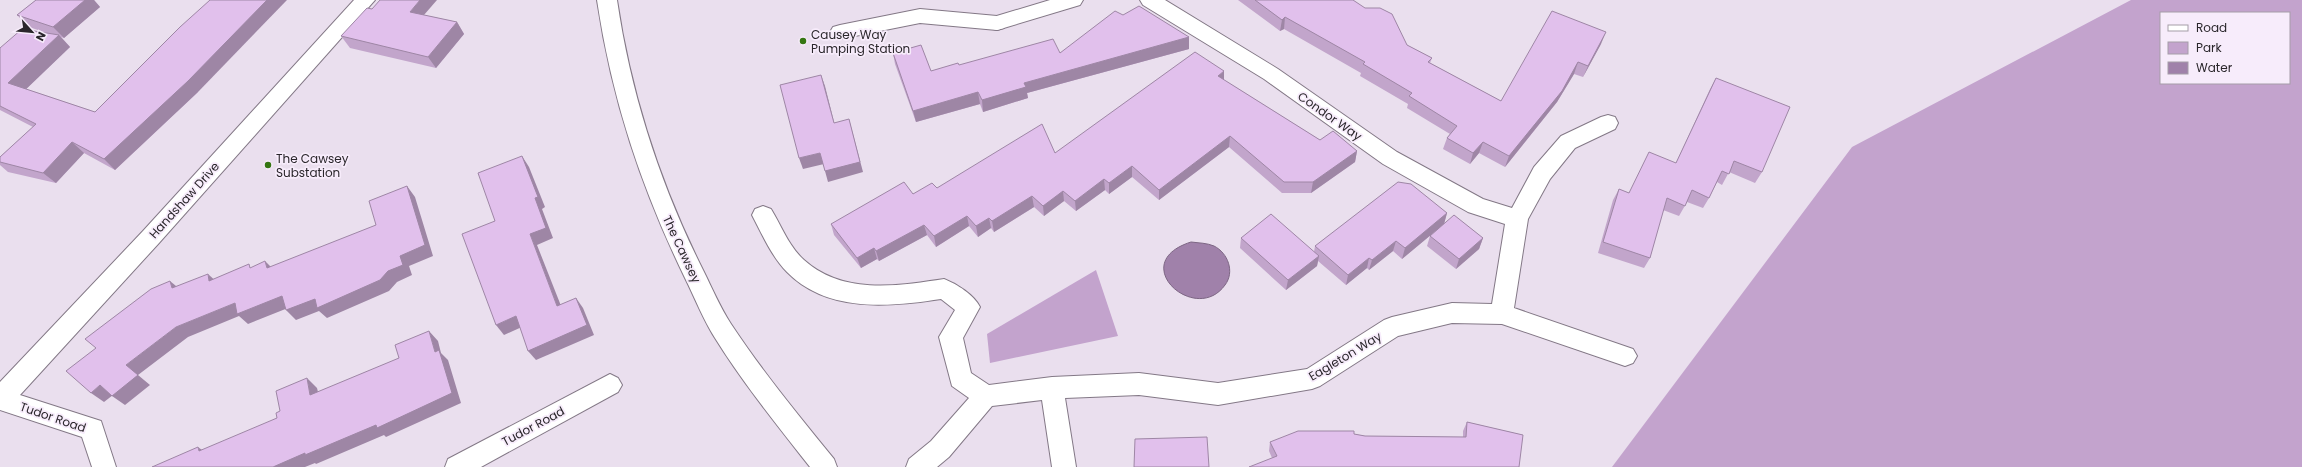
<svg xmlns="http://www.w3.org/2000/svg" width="2302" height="467" font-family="Poppins,sans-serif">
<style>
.green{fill:#c3a3cd;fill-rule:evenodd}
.water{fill:#a081aa;stroke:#7d6684}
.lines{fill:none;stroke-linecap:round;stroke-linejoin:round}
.service-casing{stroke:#837886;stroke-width:2}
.minor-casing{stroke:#837886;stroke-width:2}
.tertiary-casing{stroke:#837886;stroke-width:2}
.service{fill:#fff;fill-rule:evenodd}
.minor{fill:#fff;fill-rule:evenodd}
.tertiary{fill:#fff;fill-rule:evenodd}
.wall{fill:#c2a5cb}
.shaded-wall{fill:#9e86a5}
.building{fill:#e1c0ec;stroke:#9e86a5}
.poi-dot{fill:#347511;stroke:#f7ecfb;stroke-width:1.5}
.labels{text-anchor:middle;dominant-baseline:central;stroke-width:3.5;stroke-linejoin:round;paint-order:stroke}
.poi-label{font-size:12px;fill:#2a262b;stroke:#f7ecfb;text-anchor:start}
.street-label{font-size:12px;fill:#2a262b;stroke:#f7ecfb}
</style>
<rect width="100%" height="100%" fill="#eadfee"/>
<g class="green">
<path d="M2131 0H2302V467H1612L1852 147ZM2161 13H2289V83H2161Z"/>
<path d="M1096 270 1118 336 990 363 987 334Z"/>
</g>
<path class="water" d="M1191 242C1199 243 1207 243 1214 246 1228 253 1235 272 1225 285 1196 326 1125 263 1191 242Z"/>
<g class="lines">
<g class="service-casing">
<path id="service" d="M920 9 997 16 1004 18 1007 23 1004 28 997 30 920 23 840 39 833 37 830 32 833 27 840 25Z"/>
</g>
<g class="minor-casing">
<g id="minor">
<path d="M354 0H375L159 243 20 395 101 421 116 467H92L82 437 0 410V382L143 231Z"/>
<path d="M1050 0H1083L1080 5 997 30 990 28 987 23 990 18Z"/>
<path d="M1140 0H1165L1278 69 1397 152 1483 199 1512 208 1534 167 1561 136 1601 117 1608 115 1615 117 1618 123 1615 129 1575 148 1550 179 1528 219 1514 308 1633 349 1637 356 1633 363 1625 366 1502 324 1452 323 1398 336 1320 386 1312 389 1218 405 1139 395 1065 398 1076 467H1052L1042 400 992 406 949 457 937 467H906L909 459 931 441 969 398 952 386 939 337 955 310 941 299C890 307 827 313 787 272 772 257 762 234 752 215L755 209 763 206 771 209C781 225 789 247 804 260 843 295 897 286 944 279 957 284 974 295 980 307L963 338 971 373 989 385 1052 377 1139 373 1218 383 1307 369 1384 320 1392 317 1452 303 1492 304 1505 224 1468 212 1383 164 1264 79 1143 5Z"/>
<path d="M610 374 618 378 622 385 618 392 481 467H445L448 459Z"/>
</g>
</g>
<g class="tertiary-casing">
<path id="tertiary" d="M597 0H617C631 95 660 184 703 270 712 288 720 307 731 324 762 371 798 415 834 459L837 467H810C777 425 743 383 715 338 703 319 695 298 685 278 641 187 612 100 597 0Z"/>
</g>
<use href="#service" class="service"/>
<use href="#minor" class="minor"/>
<use href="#tertiary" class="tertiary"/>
</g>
<g class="wall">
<path d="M36 0H94L100 7 64 38 61 37 70 47 26 89 95 112 198 92 115 170 84 153 56 183 8 172 0 165V157L33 127 0 110V48L50 34 29 27 17 15Z"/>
<path d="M1238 0H1353L1407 45 1432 58 1430 63 1501 101 1601 44 1583 77 1574 74 1557 102 1505 167 1479 153 1470 164 1443 149 1447 138 1450 134 1407 108 1408 104 1360 76 1361 73 1284 29 1280 31Z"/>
<path d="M372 9 424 15 457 22 464 34 436 68 350 48 341 36Z"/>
<path d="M1123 15 1189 37V49L1027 93 1028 98 983 112 980 104 916 122 895 64 893 53 931 71 1060 53Z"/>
<path d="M1716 78 1762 172 1755 183 1729 172 1722 185 1717 182 1709 198 1703 208 1687 202 1679 216 1663 210 1650 258 1644 268 1598 253 1613 200 1619 189 1629 193 1676 163 1710 89Z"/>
<path d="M1224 80 1320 140 1357 151 1355 162 1311 193H1282L1229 147 1159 200 1132 177 1109 194 1105 190 1076 211 1064 201 1044 216 1034 207 994 232 991 228 978 237 969 226 936 247 927 235 879 261 877 259 861 268 834 235 831 224 913 194 937 188 1055 153Z"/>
<path d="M1447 213 1444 224 1402 259 1393 251 1369 270 1367 268 1346 285 1318 261 1317 266 1286 290 1240 248 1241 238 1314 252 1315 246Z"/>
<path d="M1430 236 1483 238 1479 249 1456 269 1427 246Z"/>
<path d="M1467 422 1523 435 1272 458 1269 451 1270 442 1354 434 1365 436 1463 437V431Z"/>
</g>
<g class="shaded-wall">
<path d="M85 0H94L100 7 64 38 53 27Z"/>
<path d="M267 0H287L198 92 115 170 104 159Z"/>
<path d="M420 0H437L417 23 410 12Z"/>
<path d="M1285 17 1284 29 1280 31 1282 20Z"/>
<path d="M457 22 464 34 436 68 428 57Z"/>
<path d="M1606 32 1601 44 1583 77 1588 66Z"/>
<path d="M59 35 70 47 21 94 8 83Z"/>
<path d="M1189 37V49L1027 93 1028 98 983 112 982 100 1024 83Z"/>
<path d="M1578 62 1574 74 1557 102 1505 167 1509 156Z"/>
<path d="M1224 71V82L1218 76Z"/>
<path d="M821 75 825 86 837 134 834 123Z"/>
<path d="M978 92 980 104 916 122 913 111Z"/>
<path d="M849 119 863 172 828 182 825 171Z"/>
<path d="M1230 136 1229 147 1159 200V190Z"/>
<path d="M72 142 84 153 56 183 43 173Z"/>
<path d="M1483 142 1479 153 1470 164 1473 153Z"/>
<path d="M1357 151 1355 162 1311 193 1313 182Z"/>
<path d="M820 153 824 164 803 169 799 158Z"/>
<path d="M522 156 529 167 545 207 542 209 553 238 537 245 565 316 557 306 530 234 535 198Z"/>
<path d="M1132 166V177L1109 194V183Z"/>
<path d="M1104 179 1105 190 1076 211 1075 201Z"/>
<path d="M407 186 415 197 433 256 409 266 412 275 397 282 389 291 327 318 319 311 296 320 286 310 400 256Z"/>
<path d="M1063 191 1064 201 1044 216 1043 206Z"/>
<path d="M1032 196 1034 207 994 232 992 221Z"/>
<path d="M1447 213 1444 224 1402 259 1405 248Z"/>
<path d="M967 216 969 226 936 247 934 236Z"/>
<path d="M989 218 991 228 978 237 976 226Z"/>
<path d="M924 225 927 235 879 261 876 251Z"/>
<path d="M1483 238 1479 249 1456 269 1459 259Z"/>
<path d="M1396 241 1393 251 1369 270 1372 260Z"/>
<path d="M874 248 877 259 861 268 857 258Z"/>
<path d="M1319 256 1317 266 1286 290 1288 280Z"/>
<path d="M1369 258 1367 268 1346 285 1348 275Z"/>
<path d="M265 261 276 272 267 268Z"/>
<path d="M208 274 219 284 209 281Z"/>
<path d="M170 281 182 291 172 288Z"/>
<path d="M282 296 293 306 248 324 239 316 188 337 138 375 150 385 125 405 112 396 126 365 176 327 235 303Z"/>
<path d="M576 298 583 308 594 335 536 360 528 351Z"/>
<path d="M516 316 524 326 504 335 496 325Z"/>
<path d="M429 331 438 341 441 353 448 360 461 403 386 437 384 435 316 464 315 463 305 467H273L435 352Z"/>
<path d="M307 378 317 388 321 404 310 395Z"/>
<path d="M100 385 113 395 104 402 91 393Z"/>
<path d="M198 447 210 456 199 451Z"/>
</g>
<g class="building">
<path d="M36 0H85L53 27 17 15Z"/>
<path d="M210 0H267L188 81 104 159 72 142 43 173 0 162V157L36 124 0 106V48L22 29 59 35 8 83 95 112 180 27Z"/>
<path d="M380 0H420L410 12 457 22 428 57 341 36 367 8 372 9Z"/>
<path d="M1255 0H1353L1365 8H1380L1392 14 1407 45 1432 58 1428 62 1501 101 1552 11 1606 32 1588 66 1578 62 1562 91 1509 156 1483 142 1473 153 1447 138 1457 126 1409 96 1412 93 1363 64 1365 62 1285 17 1282 20Z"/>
<path d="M1139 6 1189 37 1024 83 1026 87 982 100 978 92 913 111 893 53 921 45 931 71 958 63 959 65 1053 39 1060 53 1115 11 1123 15Z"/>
<path d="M1195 52 1224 71 1218 76 1320 140 1333 131 1357 151 1313 182H1284L1230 136 1159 190 1132 166 1109 183 1104 179 1075 201 1063 191 1043 206 1032 196 992 221 989 218 976 226 967 216 934 236 924 225 876 251 874 248 857 258 831 224 904 182 913 194 932 183 937 188 1042 124 1055 153Z"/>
<path d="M821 75 834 123 849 119 860 162 825 171 820 153 799 158 780 85Z"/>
<path d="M1716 78 1790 107 1762 172 1734 161 1729 174 1722 171 1709 198 1692 190 1685 206 1667 198 1650 258 1603 242 1619 189 1629 193 1649 152 1676 163Z"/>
<path d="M522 156 538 197 535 198 546 228 530 234 557 306 576 298 587 325 528 351 516 316 496 325 462 234 495 221 478 173Z"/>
<path d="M1398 182 1411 184 1447 213 1405 248 1396 241 1372 260 1369 258 1348 275 1315 246Z"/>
<path d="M407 186 425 245 400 256 403 265 388 271 380 280 317 308 315 299 286 310 282 296 237 314 235 303 176 327 126 365 138 375 112 396 100 385 91 393 66 371 96 348 85 339 151 289 170 281 172 288 208 274 209 281 249 264 250 268 265 261 267 268 376 225 369 201Z"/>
<path d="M1271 214 1319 256 1288 280 1241 238Z"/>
<path d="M1454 215 1483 238 1459 259 1430 236Z"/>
<path d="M429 331 435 352 439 350 452 393 377 428 376 425 305 455V453L273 467H152L198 447 199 451 277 418 276 413 280 411 276 391 307 378 310 395 399 358 395 345Z"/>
<path d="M1467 422 1523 435 1519 467H1249L1277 456 1270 442 1298 431H1354V434L1365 436 1466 437Z"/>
<path d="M1207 437 1209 467H1134L1135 439Z"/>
</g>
<g class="poi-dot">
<circle cx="803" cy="41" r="4"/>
<circle cx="268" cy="165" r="4"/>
</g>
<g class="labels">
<g class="poi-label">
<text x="811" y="34">Causey Way<tspan x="811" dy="14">Pumping Station</tspan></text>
<text x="276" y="158">The Cawsey<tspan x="276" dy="14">Substation</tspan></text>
</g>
<g class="street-label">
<text transform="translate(1330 116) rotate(35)">Condor Way</text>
<text transform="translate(184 200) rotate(-48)">Handshaw Drive</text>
<text transform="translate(682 249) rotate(65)">The Cawsey</text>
<text transform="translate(1345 356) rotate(-31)">Eagleton Way</text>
<text transform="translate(53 417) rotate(19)">Tudor Road</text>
<text transform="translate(533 426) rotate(-28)">Tudor Road</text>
</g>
</g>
<rect x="2160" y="12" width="130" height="72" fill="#f7ecfb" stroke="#a59da8"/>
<rect x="2168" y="25" width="20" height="6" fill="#ffffff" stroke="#a59da8"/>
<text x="2196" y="32" font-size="12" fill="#2a262b">Road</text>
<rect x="2168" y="42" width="20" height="12" fill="#c3a3cd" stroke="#a59da8"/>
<text x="2196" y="52" font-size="12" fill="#2a262b">Park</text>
<rect x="2168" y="62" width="20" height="12" fill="#a081aa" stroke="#a59da8"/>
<text x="2196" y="72" font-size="12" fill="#2a262b">Water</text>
<g transform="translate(32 32) rotate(117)" stroke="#f7ecfb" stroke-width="3" paint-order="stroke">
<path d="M0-3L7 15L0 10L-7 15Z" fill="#2a262b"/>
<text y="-6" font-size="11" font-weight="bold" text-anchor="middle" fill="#2a262b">N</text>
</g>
</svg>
